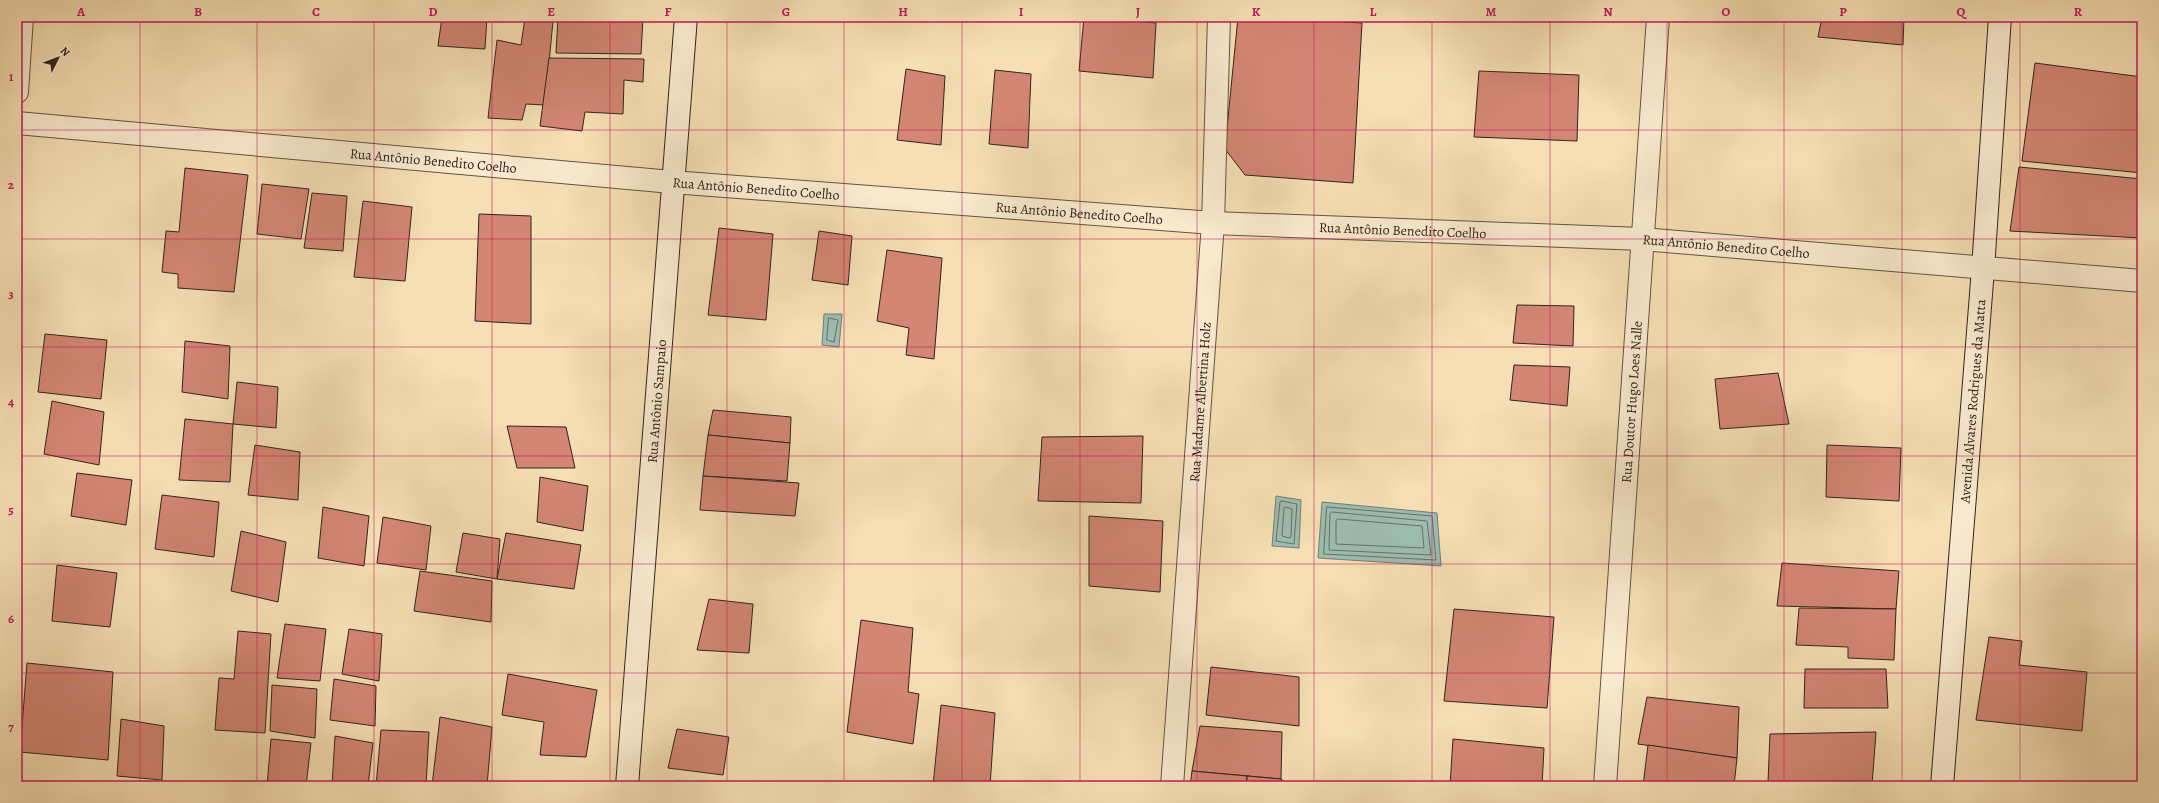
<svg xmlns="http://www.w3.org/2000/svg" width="2159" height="803" font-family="Alegreya,serif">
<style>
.water{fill:#9dbcb0;stroke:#727f76}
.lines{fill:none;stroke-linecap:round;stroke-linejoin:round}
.shore{stroke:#677067;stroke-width:1}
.building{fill:#d38674;stroke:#31241e}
.street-casing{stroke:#625344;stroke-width:24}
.secondary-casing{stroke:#31241e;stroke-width:24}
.street{stroke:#f9eace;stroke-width:22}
.secondary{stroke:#f9eace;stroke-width:22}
.grid{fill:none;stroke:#c2185b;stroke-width:1;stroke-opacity:0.55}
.labels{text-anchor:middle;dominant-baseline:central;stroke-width:4;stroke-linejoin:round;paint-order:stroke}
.street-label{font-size:14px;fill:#31241e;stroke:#f9eace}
.neatline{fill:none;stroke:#c2185b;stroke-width:1.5}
.grid-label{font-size:13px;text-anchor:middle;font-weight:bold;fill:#c2185b}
</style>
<rect width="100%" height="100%" fill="#f6dfb4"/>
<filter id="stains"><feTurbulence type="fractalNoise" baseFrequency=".005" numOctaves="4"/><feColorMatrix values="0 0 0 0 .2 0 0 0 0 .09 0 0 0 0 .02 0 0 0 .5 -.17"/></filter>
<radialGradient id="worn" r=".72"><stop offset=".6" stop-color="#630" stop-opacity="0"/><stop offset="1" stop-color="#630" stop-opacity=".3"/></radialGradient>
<g class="water">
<path d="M824 314H842L839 347 822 345Z"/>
<path d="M1276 496 1301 500 1299 548 1272 546Z"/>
<path d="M1322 502 1437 513 1441 566 1318 558Z"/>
</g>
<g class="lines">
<g class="shore">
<path d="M829 318 838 320 834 342 827 340Z"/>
<path d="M1282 501 1297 504 1294 544 1276 541 1280 502Z"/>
<path d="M1286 507 1292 509 1291 537 1289 538 1282 536 1284 508Z"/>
<path d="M1327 507 1432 516 1436 560 1324 554Z"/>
<path d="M1332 512 1427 521 1431 555 1329 550 1330 514Z"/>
<path d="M1338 519 1422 526 1424 548 1336 544V521Z"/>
</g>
</g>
<g class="building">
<path d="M442 17H487L485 49 438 46Z"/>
<path d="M558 17H643L641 54 556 53Z"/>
<path d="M902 17H940L939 21Z"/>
<path d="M1084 17 1156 23 1153 78 1079 71Z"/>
<path d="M1238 17H1269L1362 23 1353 183 1245 175 1225 149Z"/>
<path d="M1822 17H1904L1903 45 1818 37Z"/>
<path d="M525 18 553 21 545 105 526 104 522 120 488 118 497 40 521 45Z"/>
<path d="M549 58 644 59 643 82 624 80 623 114 585 112 582 131 540 126Z"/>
<path d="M2035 63 2142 77V173L2022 161Z"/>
<path d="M906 69 945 76 941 145 897 140Z"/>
<path d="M995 70 1031 74 1028 148 989 144Z"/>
<path d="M1479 71 1579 75 1577 141 1474 137Z"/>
<path d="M2019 167 2142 179V238L2010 231Z"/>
<path d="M185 168 248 175 234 292 178 288V274L162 272 166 231 179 232Z"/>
<path d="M262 184 309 189 301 239 257 234Z"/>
<path d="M312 193 347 196 343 251 304 248Z"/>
<path d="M363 201 412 207 405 281 354 277Z"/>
<path d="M479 214 531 216V324L475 321Z"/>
<path d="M719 228 773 234 766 320 708 315Z"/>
<path d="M819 231 852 236 848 285 812 280Z"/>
<path d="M887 250 942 258 934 359 906 355 909 328 877 321Z"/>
<path d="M1517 305 1574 306 1573 346 1513 343Z"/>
<path d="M45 334 107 340 101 399 38 392Z"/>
<path d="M185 341 230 346 228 399 182 392Z"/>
<path d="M1514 365 1570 367 1567 406 1510 400Z"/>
<path d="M1778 373 1789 424 1720 429 1715 379Z"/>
<path d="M237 382 278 387 276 428 233 424Z"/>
<path d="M52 401 104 412 99 465 44 454Z"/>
<path d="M713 410 791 417 790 443 708 435Z"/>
<path d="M185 419 233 424 230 482 179 480Z"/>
<path d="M507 426 566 427 575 468H517Z"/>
<path d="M708 435 790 443 787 481 703 476Z"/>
<path d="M1143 436 1141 503 1038 501 1042 437Z"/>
<path d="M255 445 300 452 298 500 248 495Z"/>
<path d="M1827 445 1901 448 1899 501 1826 497Z"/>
<path d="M77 473 132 480 126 525 71 516Z"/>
<path d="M703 476 799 483 795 516 700 510Z"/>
<path d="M540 477 588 486 583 531 537 522Z"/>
<path d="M162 495 219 502 214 557 155 549Z"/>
<path d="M323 507 369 516 364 566 318 558Z"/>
<path d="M1089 516 1163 521 1160 592 1089 586Z"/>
<path d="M383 517 431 526 426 570 377 563Z"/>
<path d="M241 531 286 542 278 602 231 591Z"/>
<path d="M463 533 500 539 497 579 456 572Z"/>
<path d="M506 533 581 545 574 589 497 579Z"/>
<path d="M1782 563 1899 571 1896 609 1777 606Z"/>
<path d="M57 565 117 573 110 627 52 621Z"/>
<path d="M420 571 492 581 491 622 414 611Z"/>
<path d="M709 599 753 604 749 653 697 650Z"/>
<path d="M1799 608 1896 609 1894 660 1848 658V647L1796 645Z"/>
<path d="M1454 609 1554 617 1547 708 1444 701Z"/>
<path d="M861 620 913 628 908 692 919 694 913 744 847 732Z"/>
<path d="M285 624 326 629 320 681 277 678Z"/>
<path d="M349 629 382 634 379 681 342 674Z"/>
<path d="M238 631 271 634 265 733 215 730 219 678 234 679Z"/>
<path d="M1989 637 2022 641 2019 665 2087 672 2082 731 1976 720Z"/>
<path d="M27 663 113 672 108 760 20 752Z"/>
<path d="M1211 667 1299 677V726L1206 715Z"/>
<path d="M1805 669H1886L1888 708H1804Z"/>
<path d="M508 674 597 690 586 757 540 755 544 722 502 715Z"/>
<path d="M334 679 376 686 375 726 330 720Z"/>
<path d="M272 685 317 689 315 738 270 731Z"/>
<path d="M1647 697 1739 707 1737 758 1638 744Z"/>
<path d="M941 705 995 713 990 786H933Z"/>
<path d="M440 717 492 727 487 786H432Z"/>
<path d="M121 719 164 726 162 780 117 776Z"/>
<path d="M1200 726 1282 732 1281 779 1192 771Z"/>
<path d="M677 729 729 737 723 775 668 768Z"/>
<path d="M381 730 429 732 426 786H376Z"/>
<path d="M1876 732 1872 786 1768 782 1770 734Z"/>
<path d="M335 736 373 743 368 786H332Z"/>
<path d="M271 739 311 743 306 786H267Z"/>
<path d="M1453 739 1544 748 1542 786H1450Z"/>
<path d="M1648 745 1737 758 1734 786H1643Z"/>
<path d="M1192 771 1247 776V786H1190Z"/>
<path d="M1247 776 1281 779 1290 786H1247Z"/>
<path d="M678 781 717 786H677Z"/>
</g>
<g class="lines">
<g class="street-casing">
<g id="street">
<path d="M17 92 22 17"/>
<path id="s1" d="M17 123 672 182 1213 223 1642 239 2142 281"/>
<path id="s2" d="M1172 786 1213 223 1219 17"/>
<path id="s3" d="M1605 786 1658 17"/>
</g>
</g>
<g class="secondary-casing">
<g id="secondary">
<path id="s4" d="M627 786 686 17"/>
<path id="s5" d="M1942 786 1983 269 2000 17"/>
</g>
</g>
<use href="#street" class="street"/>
<use href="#secondary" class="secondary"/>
</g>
<path class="grid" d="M140 17V786M257 17V786M374 17V786M492 17V786M610 17V786M727 17V786M844 17V786M962 17V786M1080 17V786M1197 17V786M1314 17V786M1432 17V786M1550 17V786M1667 17V786M1784 17V786M1902 17V786M2020 17V786M17 130H2142M17 239H2142M17 347H2142M17 456H2142M17 564H2142M17 673H2142"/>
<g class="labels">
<g class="street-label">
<text stroke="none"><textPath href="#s1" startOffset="418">Rua Antônio Benedito Coelho</textPath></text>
<text stroke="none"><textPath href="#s1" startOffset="742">Rua Antônio Benedito Coelho</textPath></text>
<text stroke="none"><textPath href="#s1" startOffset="1066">Rua Antônio Benedito Coelho</textPath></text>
<text stroke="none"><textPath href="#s1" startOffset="1390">Rua Antônio Benedito Coelho</textPath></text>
<text stroke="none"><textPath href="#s1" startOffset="1714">Rua Antônio Benedito Coelho</textPath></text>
<text stroke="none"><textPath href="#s4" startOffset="386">Rua Antônio Sampaio</textPath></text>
<text stroke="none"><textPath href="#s3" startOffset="385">Rua Doutor Hugo Loes Nalle</textPath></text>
<text stroke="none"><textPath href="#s2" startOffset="385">Rua Madame Albertina Holz</textPath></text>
<text stroke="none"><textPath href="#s5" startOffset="386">Avenida Alvares Rodrigues da Matta</textPath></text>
</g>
</g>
<rect width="2159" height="803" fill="none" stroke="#f6dfb4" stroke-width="44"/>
<g transform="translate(58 58) rotate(48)" stroke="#f9eace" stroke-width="3" paint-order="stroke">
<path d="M0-3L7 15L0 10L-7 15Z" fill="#31241e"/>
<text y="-6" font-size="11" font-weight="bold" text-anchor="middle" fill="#31241e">N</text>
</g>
<rect x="22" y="22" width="2115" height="759" class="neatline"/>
<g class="grid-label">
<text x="81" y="16">A</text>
<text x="198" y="16">B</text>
<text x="316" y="16">C</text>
<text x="433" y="16">D</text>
<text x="551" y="16">E</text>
<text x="668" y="16">F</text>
<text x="786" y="16">G</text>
<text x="903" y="16">H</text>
<text x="1021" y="16">I</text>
<text x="1138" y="16">J</text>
<text x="1256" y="16">K</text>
<text x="1373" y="16">L</text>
<text x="1491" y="16">M</text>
<text x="1608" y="16">N</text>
<text x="1726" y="16">O</text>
<text x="1843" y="16">P</text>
<text x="1961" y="16">Q</text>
<text x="2078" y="16">R</text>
<text x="11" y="81">1</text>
<text x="11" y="189">2</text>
<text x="11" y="298">3</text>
<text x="11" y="406">4</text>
<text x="11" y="514">5</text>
<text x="11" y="623">6</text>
<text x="11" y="731">7</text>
</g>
<rect width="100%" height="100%" filter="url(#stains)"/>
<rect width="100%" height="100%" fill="url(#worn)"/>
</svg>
